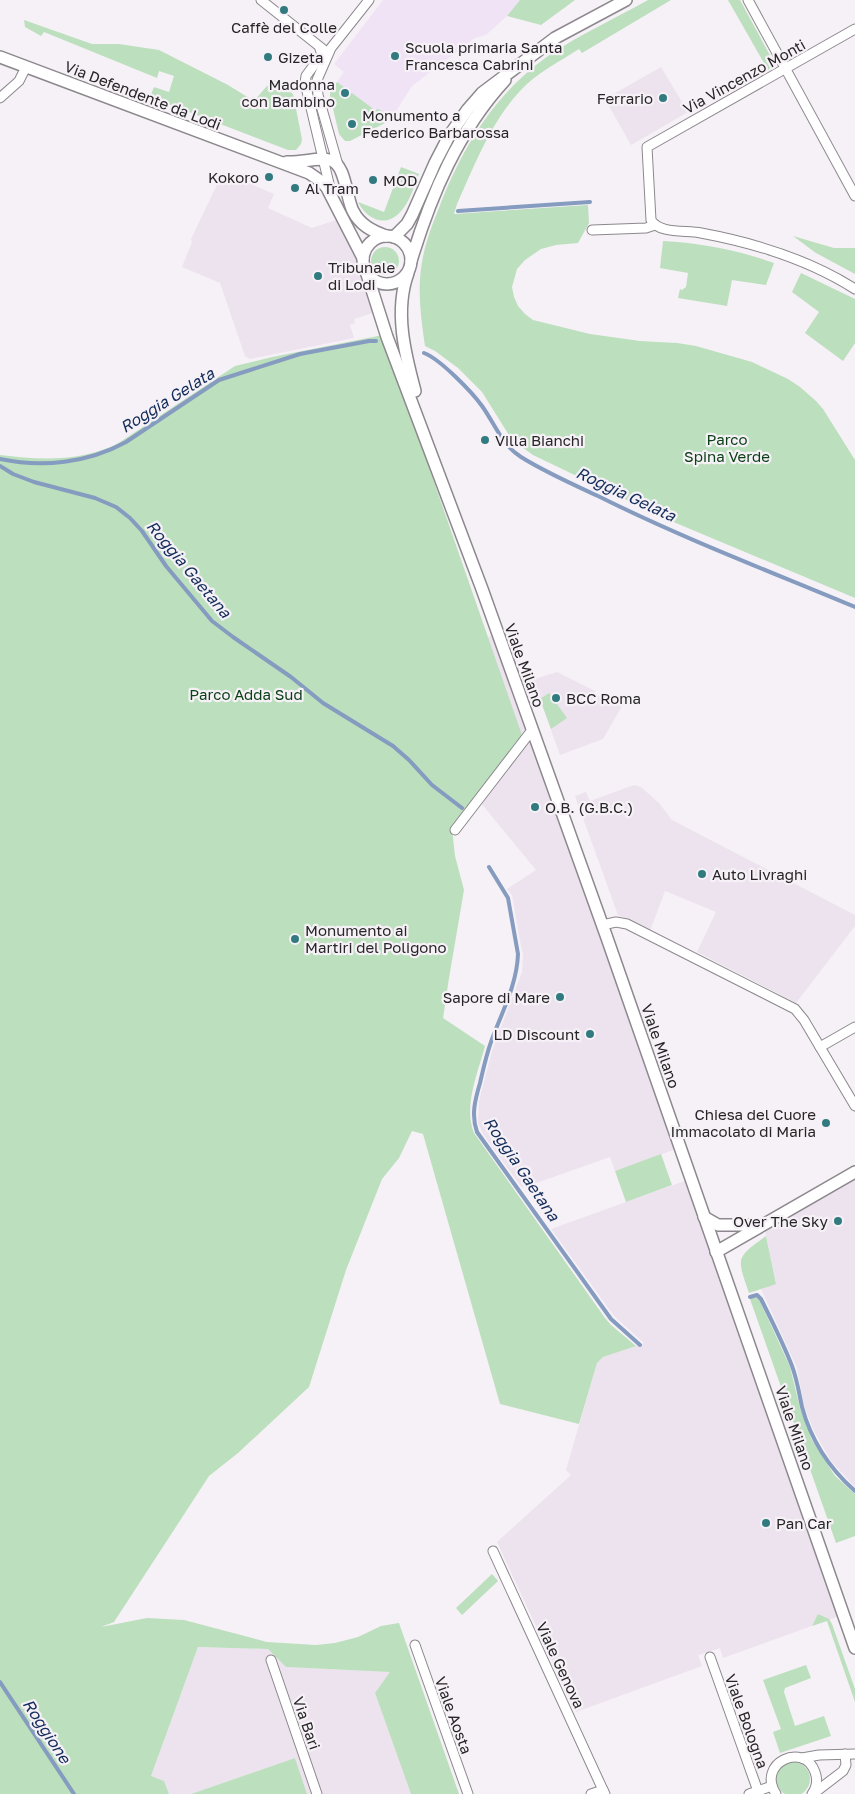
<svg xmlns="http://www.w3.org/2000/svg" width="855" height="1794" font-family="'Golos Text',sans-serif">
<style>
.built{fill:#ede3ef}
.education{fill:#f1e3f6}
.green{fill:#bcdfbe}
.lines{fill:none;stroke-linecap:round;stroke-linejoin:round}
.stream{stroke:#859bbf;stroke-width:4}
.minor-casing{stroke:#8c888d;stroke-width:11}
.tertiary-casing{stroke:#8c888d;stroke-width:14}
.minor{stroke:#fff;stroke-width:9}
.tertiary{stroke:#fff;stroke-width:11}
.poi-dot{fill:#317a7f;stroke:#f6f1f6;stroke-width:2}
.labels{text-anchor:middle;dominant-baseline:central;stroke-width:4.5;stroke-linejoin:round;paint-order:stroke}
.poi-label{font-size:15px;fill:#272527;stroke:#f6f1f6;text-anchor:start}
.street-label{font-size:15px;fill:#272527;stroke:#f6f1f6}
.park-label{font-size:15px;fill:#0b4117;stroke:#f6f1f6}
.water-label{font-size:16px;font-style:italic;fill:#132d5b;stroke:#f6f1f6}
</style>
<rect width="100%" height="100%" fill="#f6f1f6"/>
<g class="built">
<path d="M661 67 688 112 631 145 605 99Z"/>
<path d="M223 172 274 194 268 208 312 228 342 218 362 259V265L379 311 354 319 355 323 350 325 354 338 250 359 245 356 220 283 182 267 192 242 191 239Z"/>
<path d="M495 634 679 1148 615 1171 610 1157 522 1188 483 1134 478 1123 479 1101 492 1051 522 972 523 955 520 941 512 895 507 889 536 870 480 802 482 640Z"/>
<path d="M557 672 595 691 594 694 622 706 603 739 560 755 540 699 531 680Z"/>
<path d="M634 785 641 787 659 803 672 820 855 915V926L796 1003 697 952 716 912 665 891 650 931 618 915 575 796 586 792 590 801Z"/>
<path d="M855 1173V1487L831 1461 814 1431 804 1406 797 1368 761 1289 776 1283 764 1226Z"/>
<path d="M690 1179 842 1615 723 1658 720 1648 699 1655H698L702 1666 576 1712 497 1542 571 1475 566 1470 597 1363 603 1357 644 1343 614 1316 551 1229Z"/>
<path d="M198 1647 268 1649 287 1667 391 1672 375 1693 411 1794H307L295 1758 191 1794H169L164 1781 151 1776Z"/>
</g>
<path class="education" d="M383 0H520L507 16 486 35 475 38 412 86 393 116 378 109 375 110 337 82 344 72 334 64Z"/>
<g class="green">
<path d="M520 0H575L541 25 507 16Z"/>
<path d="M648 0H671L582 53 579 49C562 60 542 70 527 84 493 116 476 162 457 204L454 214 588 205 589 223 578 243 556 245 541 249 525 260 517 269 512 287 514 297 518 306 525 314 533 320 590 334 640 341 677 343 696 346 752 362 788 379 800 387 816 401 823 409 855 460V598L664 518 533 455 512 440 482 392 458 368 435 351 425 346C421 318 417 291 422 262 425 244 432 225 439 208 460 153 489 103 536 65 569 39 611 21 648 0Z"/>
<path d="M728 0H740L773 61V65L768 70Z"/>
<path d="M24 20 92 44H119L159 50 228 85 254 101 273 79 293 94 302 139 301 144 296 150H288L150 97 154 87 169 92 174 76 159 71 157 78 44 32 41 36 25 27Z"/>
<path d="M337 82 375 110 378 109 393 116V119L350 141H345L339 134 330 96V92Z"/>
<path d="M401 167 419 174C414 186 410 201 402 210 387 229 367 220 358 202L384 212Z"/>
<path d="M793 236 834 248H855V274L816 253Z"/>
<path d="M663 241C701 243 738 250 774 263L766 285 732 280 727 306 678 298 680 289 682 290 686 287 688 273 660 268Z"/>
<circle cx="385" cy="261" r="14"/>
<path d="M801 273 855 299V343L843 361 805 333 819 312 792 292Z"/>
<path d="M383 335 523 738 452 829 455 856 464 890 449 978 443 1018 485 1046C478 1073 463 1106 474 1133L605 1318 611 1325 636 1346 603 1357 597 1363 579 1424 500 1404 423 1134 412 1131 399 1158 382 1179 346 1270 309 1387 238 1453 209 1476 114 1622 101 1627 147 1618 184 1620 267 1642 316 1645 335 1643 358 1637 381 1626 399 1623 459 1794H411L375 1693 390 1672 286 1667 268 1649 198 1647 151 1776 164 1781 169 1794H0V455C40 460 80 462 117 444L235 366 272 357Z"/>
<path d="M549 693 567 718 551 729 540 699Z"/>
<path d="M661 1154 672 1185 626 1202 615 1171Z"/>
<path d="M766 1236 776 1284 749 1293C737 1258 735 1258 766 1236Z"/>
<path d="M754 1297 759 1299 790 1367 800 1408 812 1440 835 1476 855 1494V1536L836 1543 750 1299Z"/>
<path d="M492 1574 498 1581 462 1615 456 1608Z"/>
<path d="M818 1614 829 1619 832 1624 855 1689V1702L827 1621 812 1626Z"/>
<path d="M806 1665 811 1678 785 1688 784 1692 795 1726 824 1716 831 1736 780 1753 773 1732 781 1729 763 1680Z"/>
<path d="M295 1758 307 1794H191Z"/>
<circle cx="793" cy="1779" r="17"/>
</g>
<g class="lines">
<g class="stream">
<path d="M458 211 590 202"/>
<path d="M424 353C440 359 472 392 482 406 495 424 501 444 521 457 545 472 572 484 598 496 682 538 769 571 855 607"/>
<path d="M0 459C42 468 88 463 126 442L219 380 300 354 369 341H376"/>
<path d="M0 466 13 474 34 482 95 498 116 507 130 518 142 531 166 566 212 621 233 637 291 677 323 703 393 746 409 760 432 785 462 808"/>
<path d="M489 867 508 898 518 954C517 985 501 1014 491 1042 486 1056 483 1070 480 1083 475 1100 471 1115 477 1132L611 1319 640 1345"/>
<path d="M750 1297 757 1295 761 1299C772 1321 783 1343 792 1366 797 1379 799 1393 802 1407 811 1440 830 1469 855 1491"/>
<path d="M0 1682 74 1794"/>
</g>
<g class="minor-casing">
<g id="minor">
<path d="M261 0 324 50"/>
<path d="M748 0 855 196"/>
<path d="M855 29 647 147 651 220C659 234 686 230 701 233 755 243 808 259 855 289"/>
<path d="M320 49 322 54 306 76 305 83 331 192"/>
<path d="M0 98 19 81 26 67"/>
<path d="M338 165 318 95 317 80 331 48 369 0"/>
<path d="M592 230 646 228 655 225"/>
<path d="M455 830 532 730"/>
<path d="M602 925 616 922 627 924 795 1009 804 1020 855 1106"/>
<path d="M820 1047 855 1027"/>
<path d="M493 1551 603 1790"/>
<path d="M415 1645 468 1794"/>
<path d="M710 1657 759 1794"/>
<path d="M271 1660 317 1794"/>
<path d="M802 1758 819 1755 855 1754"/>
<path d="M591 1794 603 1790 605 1794"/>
<path d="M749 1794 772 1786"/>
<path d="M776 1794C756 1763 804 1741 815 1772 818 1780 817 1787 812 1794"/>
<path d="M813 1794 843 1771 846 1765 845 1754"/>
</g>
</g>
<g class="tertiary-casing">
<g id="tertiary">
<path d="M0 57 309 173 322 182 327 188 363 258"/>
<path d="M287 162C301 163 317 157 330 160 346 164 346 198 353 211 360 225 372 231 386 236"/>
<circle cx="387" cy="260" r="24"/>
<path d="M394 237 407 224 412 215 435 163 449 136 468 109 482 93 555 38 626 0"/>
<path d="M411 261C431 195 458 131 505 80"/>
<path d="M366 271 387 337 482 589 607 938 855 1648"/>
<path d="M408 273C394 311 405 354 415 391"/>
<path d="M704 1217 718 1225H760"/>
<path d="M716 1252 855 1172"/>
</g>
</g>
<use href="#minor" class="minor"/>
<use href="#tertiary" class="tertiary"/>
</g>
<g class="poi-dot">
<circle cx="284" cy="10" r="5"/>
<circle cx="395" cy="56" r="5"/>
<circle cx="268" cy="57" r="5"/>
<circle cx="345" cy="93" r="5"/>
<circle cx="663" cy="98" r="5"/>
<circle cx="352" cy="124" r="5"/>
<circle cx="269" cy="177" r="5"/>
<circle cx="373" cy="180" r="5"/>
<circle cx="295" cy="188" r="5"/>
<circle cx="318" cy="276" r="5"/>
<circle cx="485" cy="440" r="5"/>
<circle cx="556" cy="698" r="5"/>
<circle cx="535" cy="807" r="5"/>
<circle cx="702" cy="874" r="5"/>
<circle cx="295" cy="939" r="5"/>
<circle cx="560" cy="997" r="5"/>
<circle cx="590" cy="1034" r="5"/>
<circle cx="826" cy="1123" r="5"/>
<circle cx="838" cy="1221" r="5"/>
<circle cx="766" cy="1523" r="5"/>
</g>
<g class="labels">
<g class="poi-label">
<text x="284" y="27" text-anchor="middle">Caffè del Colle</text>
<text x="405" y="47">Scuola primaria Santa<tspan x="405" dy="17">Francesca Cabrini</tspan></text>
<text x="278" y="57">Gizeta</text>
<text x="335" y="84" text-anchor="end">Madonna<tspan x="335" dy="17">con Bambino</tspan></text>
<text x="653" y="98" text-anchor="end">Ferrario</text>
<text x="362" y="115">Monumento a<tspan x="362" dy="17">Federico Barbarossa</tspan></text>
<text x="259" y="177" text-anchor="end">Kokoro</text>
<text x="383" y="180">MOD</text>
<text x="305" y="188">Al Tram</text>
<text x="328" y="267">Tribunale<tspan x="328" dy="17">di Lodi</tspan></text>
<text x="495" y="440">Villa Bianchi</text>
<text x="566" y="698">BCC Roma</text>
<text x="545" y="807">O.B. (G.B.C.)</text>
<text x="712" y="874">Auto Livraghi</text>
<text x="305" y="930">Monumento ai<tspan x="305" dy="17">Martiri del Poligono</tspan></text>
<text x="550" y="997" text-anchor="end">Sapore di Mare</text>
<text x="580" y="1034" text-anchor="end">LD Discount</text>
<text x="816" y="1114" text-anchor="end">Chiesa del Cuore<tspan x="816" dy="17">Immacolato di Maria</tspan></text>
<text x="828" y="1221" text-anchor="end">Over The Sky</text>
<text x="776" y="1523">Pan Car</text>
</g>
<g class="street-label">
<text transform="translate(744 76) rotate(-29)">Via Vincenzo Monti</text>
<text transform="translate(143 95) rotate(21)">Via Defendente da Lodi</text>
<text transform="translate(525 665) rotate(70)">Viale Milano</text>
<text transform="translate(661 1046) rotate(71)">Viale Milano</text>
<text transform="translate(795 1428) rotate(71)">Viale Milano</text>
<text transform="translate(561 1665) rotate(65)">Viale Genova</text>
<text transform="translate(454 1715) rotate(70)">Viale Aosta</text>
<text transform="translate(747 1721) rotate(70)">Viale Bologna</text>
<text transform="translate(307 1723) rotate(71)">Via Bari</text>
</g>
<g class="park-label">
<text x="727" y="439">Parco<tspan x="727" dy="17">Spina Verde</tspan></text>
<text x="246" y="694">Parco Adda Sud</text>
</g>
<g class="water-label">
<text transform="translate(167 400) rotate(-32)">Roggia Gelata</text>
<text transform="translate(626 494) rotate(25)">Roggia Gelata</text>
<text transform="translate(189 569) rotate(50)">Roggia Gaetana</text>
<text transform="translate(522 1169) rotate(56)">Roggia Gaetana</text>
<text transform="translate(47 1731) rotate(57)">Roggione</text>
</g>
</g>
</svg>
